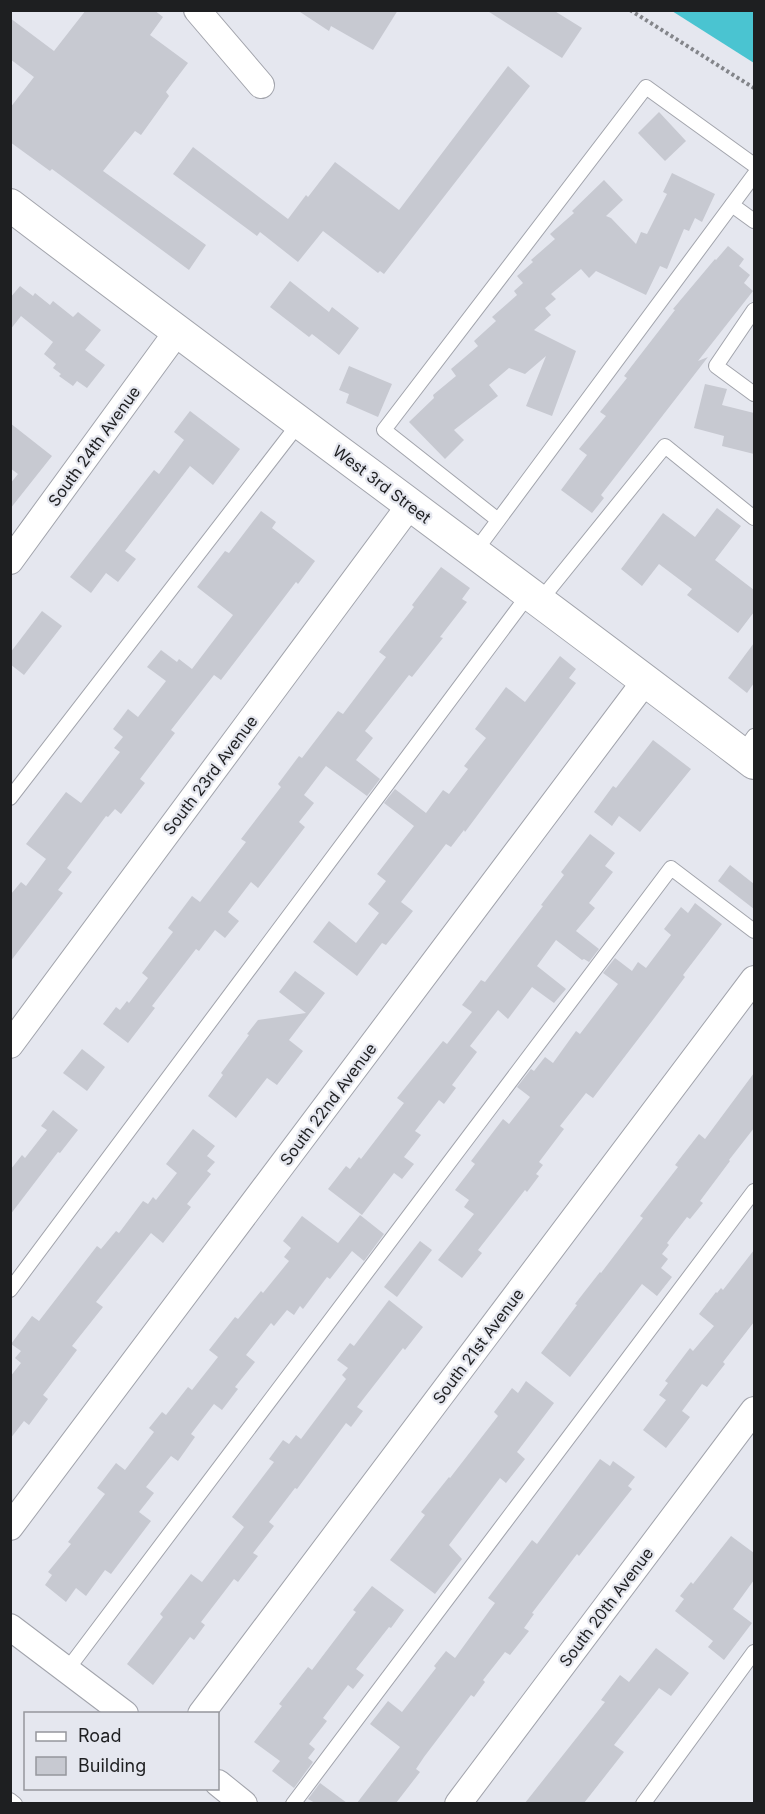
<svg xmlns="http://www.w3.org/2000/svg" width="765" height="1814" font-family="Inter,sans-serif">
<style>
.water{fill:#4ac4d1}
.building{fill:#c7c9d1}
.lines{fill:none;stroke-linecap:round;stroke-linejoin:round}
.service-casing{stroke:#a2a4ac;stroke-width:16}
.minor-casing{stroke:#a2a4ac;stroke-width:28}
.tertiary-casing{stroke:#a2a4ac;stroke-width:34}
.path{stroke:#83858a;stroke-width:4;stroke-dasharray:3 3;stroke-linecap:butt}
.service{stroke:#fff;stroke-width:14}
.minor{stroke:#fff;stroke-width:26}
.tertiary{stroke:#fff;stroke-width:32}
.labels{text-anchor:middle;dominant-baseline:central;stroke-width:4.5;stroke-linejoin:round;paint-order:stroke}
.street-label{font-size:16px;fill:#1e1f21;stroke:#e5e7ef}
</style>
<rect width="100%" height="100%" fill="#e5e7ef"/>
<path class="water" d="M672 11H754V63Z"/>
<g class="building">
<path d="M86 10H154L163 17 150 35 188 63 166 92 169 96 141 135 135 131 103 171 206 245 189 270 52 169 50 171 10 142V108L34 77 10 59V18L54 51Z"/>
<path d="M297 10H398L373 50 331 26 329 31Z"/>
<path d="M486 10H553L582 28 562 58Z"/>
<path d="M508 66 530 86 384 274 380 271 378 273 323 231 298 262 260 232 257 236 173 174 193 147 288 219 306 195 308 197 335 162 399 210Z"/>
<path d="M659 112 686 141 665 161 638 133Z"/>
<path d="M672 173 715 194 702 222 695 218 689 231 684 229 667 269 660 266 646 295 596 271 589 278 581 269 551 294 556 299 545 308 551 315 534 330 576 351 552 416 526 406 546 356 525 374 509 368 489 385 498 396 454 430 464 440 445 459 409 422 434 398 433 395 456 376 451 369 478 346 474 341 496 321 492 317 517 295 514 291 523 283 517 276 533 262 531 260 555 239 550 234 574 213 572 211 604 180 623 200 606 216 611 218 636 244 641 232 647 234 667 194 663 192Z"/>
<path d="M728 246 744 259 739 266 750 275 744 283 753 291 698 361 708 357 601 495 604 498 592 513 561 490 587 455 579 449 606 416 600 412 627 378 624 376 675 310 673 309 715 259 716 260Z"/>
<path d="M290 281 329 312 332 307 359 328 339 355 312 334 309 337 270 307Z"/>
<path d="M20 286 33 296 35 293 50 305 53 301 73 317 78 312 101 330 85 350 105 365 87 388 77 381 73 386 59 376 61 374 53 368 56 364 44 354 53 342 21 316 10 330V298Z"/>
<path d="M349 366 392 384 378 417 346 403 349 394 339 390Z"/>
<path d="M705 384 727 389 722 405 754 413V454L722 446 724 436 694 428Z"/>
<path d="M190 411 240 449 213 485 190 466 125 551 136 559 118 582 106 573 91 593 70 577 154 470 159 474 184 440 174 432Z"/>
<path d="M10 423 52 456 10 509V484L18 474 10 468Z"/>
<path d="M717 508 741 526 715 560 754 590V612L738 633 687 595 692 589 659 564 642 586 621 569 663 513 695 537Z"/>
<path d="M261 511 276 522 272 528 315 561 298 584 296 582 221 680 214 675 171 730 175 733 140 779 145 783 121 814 115 809 108 817 106 816 67 868 72 872 58 890 63 893 10 962 11 894 21 882 26 886 46 859 26 844 66 792 81 803 120 752 114 748 123 737 113 729 128 709 138 717 166 681 147 667 161 650 177 662 179 659 192 669 233 615 197 587 225 551 229 553Z"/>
<path d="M441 567 470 588 462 599 467 602 440 637 443 638 412 677 409 675 365 731 373 738 356 760 380 779 367 796 326 766 304 795 314 803 299 822 305 827 258 888 251 882 228 912 239 921 225 938 215 930 199 951 196 949 152 1006 155 1008 128 1043 103 1024 116 1007 120 1010 127 1001 129 1003 148 978 142 973 173 932 168 928 192 896 200 902 246 842 241 839 281 787 278 784 299 756 302 758 338 711 343 714 386 657 379 652 414 607 412 605Z"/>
<path d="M42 611 62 626 24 675 10 664V653Z"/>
<path d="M754 643V683L747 693 728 678Z"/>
<path d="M560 656 576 669 569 678 576 683 465 832 464 830 451 847 446 844 401 902 413 911 386 945 382 943 357 976 313 942 329 921 356 943 379 913 368 904 386 881 377 874 414 826 384 803 395 789 426 813 443 790 449 794 468 769 464 766 486 738 475 729 506 687 525 702Z"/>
<path d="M653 740 691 769 640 832 619 816 612 826 594 812 613 786 616 788Z"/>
<path d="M590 834 615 853 605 866 613 872 589 903 595 908 576 931 599 949 589 962 584 959 582 960 556 940 537 966 566 989 554 1003 532 987 508 1019 498 1010 470 1046 477 1052 452 1085 456 1088 444 1104 439 1100 415 1131 421 1135 404 1157 414 1164 402 1179 394 1173 362 1215 328 1189 346 1166 350 1169 359 1157 361 1159 404 1103 397 1098 443 1041 447 1044 472 1012 462 1005 481 980 485 982 543 906 541 905 564 875 561 872Z"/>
<path d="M730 865 754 884V909L718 881Z"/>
<path d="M695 903 722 924 683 975 685 977 652 1021 593 1098 586 1093 560 1126 564 1129 539 1162 543 1165 536 1174 539 1176 527 1192 525 1190 478 1250 482 1253 462 1278 438 1260 474 1214 464 1207 469 1200 455 1190 475 1164 471 1161 503 1119 509 1124 530 1097 517 1087 531 1069 534 1071 545 1057 553 1063 576 1031 580 1034 618 984 603 973 615 958 632 971 638 962 646 968 671 935 664 929 681 907 688 913Z"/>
<path d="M295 971 325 993 289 1040 303 1051 277 1085 267 1078 236 1118 208 1096 223 1075 221 1073 249 1035 247 1034 258 1020 306 1013 279 992Z"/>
<path d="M82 1049 105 1067 87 1091 63 1073Z"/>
<path d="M754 1073V1128L729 1160 730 1161 700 1201 703 1203 690 1219 687 1217 667 1243 669 1245 662 1254 668 1259 661 1268 672 1277 657 1296 642 1284 570 1377 541 1353 577 1305 575 1304 600 1272 601 1273 643 1218 640 1216 678 1167 675 1165 699 1134 705 1139Z"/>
<path d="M53 1110 78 1130 60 1153 58 1152 10 1215 11 1169 22 1155 25 1158 47 1130 41 1126Z"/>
<path d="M193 1129 215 1146 207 1156 215 1162 207 1171 211 1174 187 1204 191 1207 163 1243 151 1233 96 1302 103 1307 72 1346 77 1350 43 1395 48 1399 29 1425 24 1421 10 1439V1377L21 1363 15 1358 21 1351 11 1344 32 1316 39 1321 97 1246 101 1249 116 1231 119 1233 143 1201 148 1204 153 1197 156 1200 177 1173 166 1164Z"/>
<path d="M360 1215 384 1234 364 1261 352 1251 330 1279 327 1277 303 1309 300 1306 294 1315 287 1310 274 1326 271 1323 246 1355 255 1362 235 1387 238 1389 222 1410 214 1404 191 1434 195 1437 178 1461 171 1456 146 1487 154 1493 139 1512 151 1521 111 1574 105 1570 86 1596 76 1588 66 1602 45 1585 52 1575 48 1572 71 1544 68 1542 105 1494 97 1488 116 1463 125 1470 154 1432 149 1428 162 1412 166 1415 188 1387 192 1390 218 1357 209 1350 235 1317 238 1319 261 1291 263 1293 289 1261 284 1257 291 1248 283 1241 302 1216 338 1243Z"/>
<path d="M420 1241 432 1250 397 1297 384 1287Z"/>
<path d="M754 1250V1322L723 1362 725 1364 707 1387 702 1384 682 1411 690 1417 666 1448 643 1430 666 1400 659 1395 668 1383 665 1381 690 1348 693 1351 714 1326 699 1314 716 1292 717 1293 721 1288 723 1290Z"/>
<path d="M389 1300 423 1327 405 1350 403 1348 357 1407 363 1411 351 1427 346 1423 297 1489 295 1488 269 1522 274 1526 253 1553 258 1556 238 1582 234 1579 201 1622 205 1625 194 1640 190 1637 153 1685 127 1664 163 1617 160 1614 191 1574 202 1582 244 1527 232 1517 274 1462 269 1459 283 1440 289 1444 296 1435 301 1439 346 1379 342 1375 348 1368 337 1360 350 1343 354 1346Z"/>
<path d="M526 1381 554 1403 517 1452 525 1459 506 1483 500 1478 449 1545 462 1559 435 1594 390 1560 425 1515 421 1512 449 1477 450 1478 498 1416 494 1412 512 1388 518 1393Z"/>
<path d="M600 1459 610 1466 613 1461 635 1477 628 1486 632 1489 579 1556 577 1554 532 1613 534 1614 524 1628 529 1631 510 1655 505 1652 483 1680 485 1682 474 1697 471 1695 424 1757 416 1769 420 1772 396 1803H357L400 1747 370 1724 388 1701 402 1712 436 1668 434 1666 446 1651 455 1658 495 1603 488 1598 532 1540 537 1544Z"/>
<path d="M731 1536 754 1553V1580L733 1609 752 1623 724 1660 708 1647 713 1641 675 1611 684 1599 680 1596 691 1582 693 1584Z"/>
<path d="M372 1586 404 1610 391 1628 389 1627 356 1669 364 1675 353 1689 348 1685 323 1718 327 1721 309 1744 315 1749 308 1758 313 1762 294 1788 272 1771 280 1761 254 1742 282 1706 279 1704 308 1667 312 1670 356 1612 353 1610Z"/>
<path d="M656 1648 689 1673 671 1696 659 1688 614 1745 624 1752 584 1803H525L605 1702 601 1700 620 1675 629 1682Z"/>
<path d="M320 1783 347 1803H315L308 1799Z"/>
</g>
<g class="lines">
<g class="service-casing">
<g id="service">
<path d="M732 205 754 221"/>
<path d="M754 310 716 366 754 394"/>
<path d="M498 520 384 430 646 87 754 165"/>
<path d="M474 553 754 175"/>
<path d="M539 602 665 446 754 518"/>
<path d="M742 753 754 736"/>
<path d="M10 798 300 422"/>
<path d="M10 1290 529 594"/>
<path d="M67 1670 671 868 754 931"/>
<path d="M10 1800 15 1804"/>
<path d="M293 1804 754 1191"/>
<path d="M643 1804 754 1652"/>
</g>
</g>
<g class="minor-casing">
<g id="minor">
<path d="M197 10 261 85"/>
<path d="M10 561 177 332"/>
<path d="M10 1045 410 505"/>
<path d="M10 1527 646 680"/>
<path d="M10 1627 125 1714"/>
<path d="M201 1714 754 979"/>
<path d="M218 1783 244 1804"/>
<path d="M458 1804 754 1410"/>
</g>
</g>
<g class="tertiary-casing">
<path id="tertiary" d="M10 205C257 393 508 575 754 763"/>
</g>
<path class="path" d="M630 10 754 88"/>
<use href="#service" class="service"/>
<use href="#minor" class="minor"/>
<use href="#tertiary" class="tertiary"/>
</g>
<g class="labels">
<g class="street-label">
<text transform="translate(94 446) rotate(-54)">South 24th Avenue</text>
<text transform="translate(382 484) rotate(37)">West 3rd Street</text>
<text transform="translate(210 775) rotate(-53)">South 23rd Avenue</text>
<text transform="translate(328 1104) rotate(-53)">South 22nd Avenue</text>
<text transform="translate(478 1346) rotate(-53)">South 21st Avenue</text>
<text transform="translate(606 1607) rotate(-53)">South 20th Avenue</text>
</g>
</g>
<rect width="765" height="1814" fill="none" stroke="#1e1f21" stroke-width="24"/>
<rect x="24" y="1712" width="195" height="78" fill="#e5e7ef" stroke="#95979d" stroke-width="1.5"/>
<rect x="36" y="1732" width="30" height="9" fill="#ffffff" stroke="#95979d" stroke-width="1.5"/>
<text x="78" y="1742" font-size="18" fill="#1e1f21">Road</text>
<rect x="36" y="1757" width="30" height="18" fill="#c7c9d1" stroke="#95979d" stroke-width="1.5"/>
<text x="78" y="1772" font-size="18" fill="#1e1f21">Building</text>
</svg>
